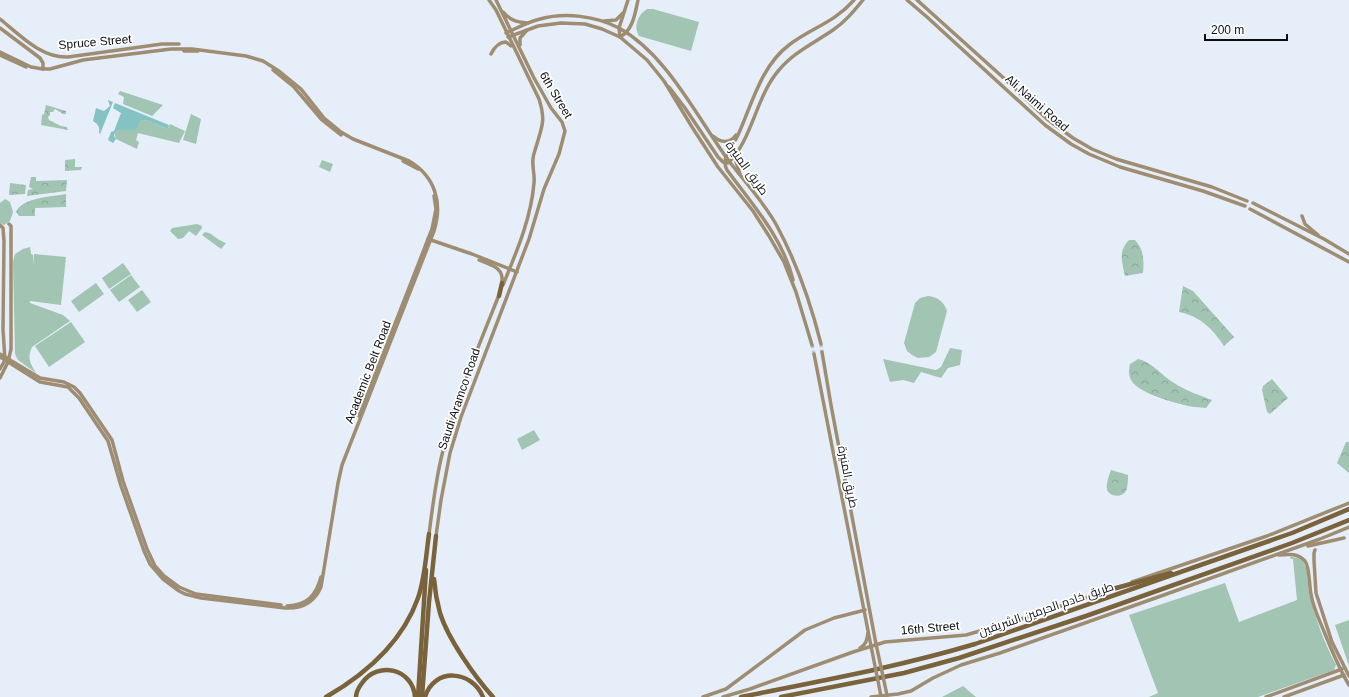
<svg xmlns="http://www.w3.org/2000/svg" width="1349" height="697" font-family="Helvetica,Cairo,sans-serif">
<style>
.grass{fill:#a1c4b3}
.forest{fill:url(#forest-crowns)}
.water{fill:#84c2c3}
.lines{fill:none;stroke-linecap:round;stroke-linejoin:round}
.secondary-tunnel{stroke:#c5ced6;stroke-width:3.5;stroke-dasharray:3.5 2;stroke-linecap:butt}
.secondary{stroke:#9e8d72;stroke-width:3.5}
.highway{stroke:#7a623b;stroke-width:4.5}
.secondary-bridge{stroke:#9e8d72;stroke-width:3.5}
.labels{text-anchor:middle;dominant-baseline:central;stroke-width:3.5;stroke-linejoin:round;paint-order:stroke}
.street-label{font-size:12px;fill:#0d1013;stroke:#fff}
</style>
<defs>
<pattern id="forest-crowns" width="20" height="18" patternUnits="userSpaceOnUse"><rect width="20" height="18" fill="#a1c4b3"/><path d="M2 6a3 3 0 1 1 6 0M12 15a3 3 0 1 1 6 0" fill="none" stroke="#89a799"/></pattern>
</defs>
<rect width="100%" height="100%" fill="#e6eff9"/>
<g class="grass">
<path d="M647 9H653L699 22 691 51 639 36C633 26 638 15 647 9Z"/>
<path d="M120 91 163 105 152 116 123 104 124 97 118 94Z"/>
<path d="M191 114 201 119 196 144 183 140Z"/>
<path d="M146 120 168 129 170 124 185 131 179 143 138 133 136 140 139 142 137 149 116 139 114 133 119 130H136L139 121Z"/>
<path d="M322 160 333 164 330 172 319 167Z"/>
<path d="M5 199 10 202 13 212 10 221 4 225 0 223V203Z"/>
<path d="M197 224 202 226V228L196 236 189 231 183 238 178 239 170 231 172 228Z"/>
<path d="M205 232C213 233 218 241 226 243L221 249 202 235Z"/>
<path d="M30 247 31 254 33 255V266L34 254 66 257 61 305 30 301V303L63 315 70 321 32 347C27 358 30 363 36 373L18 360 15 354 13 262 15 254 23 249Z"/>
<path d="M123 263 131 274 109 289 102 278Z"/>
<path d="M131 275 140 287 119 302 110 290Z"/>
<path d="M96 283 104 294 79 312 71 301Z"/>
<path d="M142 290 151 302 137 312 128 300Z"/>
<path d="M928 296C938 297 944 302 947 311L936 352 929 357 918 358 912 355 907 351 904 343 915 303 920 298Z"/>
<path d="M71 322 85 342 49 367 35 346Z"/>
<path d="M950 348 962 350 960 365 948 368 941 378 921 372 914 383 903 380 890 382 883 359 936 370 941 367Z"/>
<path d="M534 430 540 440 522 450 517 439Z"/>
<path d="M1290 557C1297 557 1303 559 1305 565 1309 574 1307 584 1309 593 1315 617 1324 643 1336 665L1334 670 1258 697H1149L1158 693 1129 615 1225 583 1239 622 1297 600 1293 559H1291Z"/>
<path d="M1349 620V666L1335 625Z"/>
<path d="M963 686 976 697H942Z"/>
</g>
<g class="forest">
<path d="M46 105 66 111V114H63L55 109 53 112H50V115L48 117 49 120 61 126 67 127 68 130 41 125 42 115 44 114Z"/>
<path d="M75 159V167H82L81 170 65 171V160Z"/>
<path d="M31 177H36V181L67 180 66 191 27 196 28 190 33 189 29 187Z"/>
<path d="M10 183 26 185 25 194 9 195Z"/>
<path d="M66 194V207L35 208V216H19L16 212C23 197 51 197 66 194Z"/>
<path d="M1129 240H1135C1144 250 1144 260 1143 273L1125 276C1122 262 1118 251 1129 240Z"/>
<path d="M1183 286 1193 291 1234 337 1224 346C1213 329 1200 316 1179 312Z"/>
<path d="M1138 359C1152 362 1162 376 1174 383 1186 391 1199 395 1212 400L1206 408C1199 407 1191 407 1184 405 1171 402 1137 392 1131 380 1128 374 1129 369 1130 364Z"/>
<path d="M1272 379 1288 398 1270 414 1267 412 1262 390 1263 386Z"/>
<path d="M1346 442H1349V473L1337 463Z"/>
<path d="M1111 470 1128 475C1128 479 1128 487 1126 491 1122 498 1109 497 1107 489 1106 483 1109 476 1111 470Z"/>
</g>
<g class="water">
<path d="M108 100 113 102 100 134 99 133C100 127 98 124 93 121L96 108 104 111 110 106Z"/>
<path d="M115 103 169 125 168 129 146 120 140 121 136 130H119L114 133V136L116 139 113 143 108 140 111 132 114 131 121 113 113 108Z"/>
</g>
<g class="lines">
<g class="secondary-tunnel">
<path d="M821 344 822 352"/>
<path d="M812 345 814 354"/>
</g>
<g class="secondary">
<path d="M489 0 496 10 539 99C546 121 542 126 536 147 535 151 533 155 533 159 532 167 535 175 534 183 531 219 516 253 503 285"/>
<path d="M907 0 927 17 1045 125 1071 144 1089 154 1120 167 1203 191 1245 206"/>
<path d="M917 0 1007 81 1047 119 1073 138 1092 149 1116 159 1212 187 1247 201"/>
<path d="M503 12C510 20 516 22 527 23"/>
<path d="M0 19C20 35 41 58 68 57L162 44H179"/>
<path d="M604 21 616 20 623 13"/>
<path d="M0 28 40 58 43 63V69"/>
<path d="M506 33C517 28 528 22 540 19 565 12 596 16 619 28 666 54 696 115 726 157 742 179 766 204 778 228 797 264 811 304 821 344"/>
<path d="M508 37 538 26 561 23 585 24 602 29 620 37 647 60 664 81 692 127 718 167 753 211 769 236 784 262 796 292 812 345"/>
<path d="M620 37C633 30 635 14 638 0"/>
<path d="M620 37 619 28 628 0"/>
<path d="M520 45V38L527 30"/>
<path d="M184 51H198"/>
<path d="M0 52 31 67 43 69H50L83 60 171 49H192L246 56 263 61 279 71 301 89 324 118 341 132 353 139 409 161C435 176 443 203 434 231L342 465 338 483 321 587C314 603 301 609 285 608L201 598 185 594 179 591 163 579 150 564 144 551 121 486 108 441 79 398 68 387 40 382 0 357"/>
<path d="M491 54C494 48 499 42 506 42L511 46"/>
<path d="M0 55 26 67"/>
<path d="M273 70 294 87 322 120 341 135"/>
<path d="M669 87 685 108 718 157 723 162 728 163C752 141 756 96 779 70 794 52 814 43 833 30 845 22 854 11 863 0"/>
<path d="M713 136C721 143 730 144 736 135"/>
<path d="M739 152 736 162 740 174"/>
<path d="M403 161 418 169"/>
<path d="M1253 203 1324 239 1349 254"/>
<path d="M1250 209 1349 262"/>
<path d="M1302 216 1305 224 1318 235"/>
<path d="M0 225 3 228 4 241 3 330 5 360 0 369"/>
<path d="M428 239 472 254 517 272"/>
<path d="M479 260C490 265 504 267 502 282"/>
<path d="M793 280C783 238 752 204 727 170 720 158 733 146 738 135 752 104 761 66 789 45 811 28 834 23 854 0"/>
<path d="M822 352 831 405 876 644"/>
<path d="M0 354 40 378 64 382 74 387 80 393 112 440 123 481 147 549 155 566 164 576 179 587 196 594 281 605"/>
<path d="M814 354 871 646"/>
<path d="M0 378 8 362 11 349V226L9 224"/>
<path d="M359 416 432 229 436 209 434 196"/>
<path d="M429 534C433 505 436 475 444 447 458 395 479 345 499 295"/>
<path d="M436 536 441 500 450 453 461 417 529 239 544 189 559 154 565 131 562 122 551 108 534 78 496 0"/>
<path d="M1308 546 1344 538"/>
<path d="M1315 550 1314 553V561L1316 593 1332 642 1349 676"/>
<path d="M1279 555C1289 554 1298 553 1305 561 1310 567 1309 586 1311 594 1313 607 1318 617 1323 629 1331 648 1338 667 1349 685"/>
<path d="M1132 582 1267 536 1349 503"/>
<path d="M287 606C307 605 316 596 321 577"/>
<path d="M860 648C866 645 867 640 868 633"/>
<path d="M703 697 726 689 805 630 834 618 865 610"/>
<path d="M723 697 750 689 853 652 885 642 966 635 1031 616 1100 593"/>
<path d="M871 697 898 694 911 691 933 678 961 665 1000 653 1161 596 1320 539 1349 527"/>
<path d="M1266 697 1342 669"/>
<path d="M1284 697 1344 675"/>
</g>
<g class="highway">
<path d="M499 296 502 283"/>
<path d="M434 579C435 591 437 602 440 613 448 639 475 677 493 697"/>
<path d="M1098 593 1171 573"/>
<path d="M326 697C366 674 402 643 418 598 425 578 426 555 429 534"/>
<path d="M356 697C356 692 359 687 362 683 378 660 413 669 415 697"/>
<path d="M418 697 426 570"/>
<path d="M422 697 429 602 436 536"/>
<path d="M425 697C434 667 472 670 483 697"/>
<path d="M741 697C820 681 898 667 975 644L1292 533 1349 509"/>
<path d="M781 697 904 673 959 658 1086 616 1292 543 1349 520"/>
</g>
<g class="secondary-bridge">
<path d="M876 644 887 695"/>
<path d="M871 646 881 696"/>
</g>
</g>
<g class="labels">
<g class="street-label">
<text transform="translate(95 42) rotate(-5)">Spruce Street</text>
<text transform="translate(556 95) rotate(59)">6th Street</text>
<text transform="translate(1037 103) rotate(41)">Ali Naimi Road</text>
<text transform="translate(747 168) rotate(54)">طريق المنيرة</text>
<text transform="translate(368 372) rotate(-69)">Academic Belt Road</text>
<text transform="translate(459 399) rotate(-71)">Saudi Aramco Road</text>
<text transform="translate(848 477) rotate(79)">طريق المنيرة</text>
<text transform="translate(1046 609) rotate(-19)">طريق خادم الحرمين الشريفين</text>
<text transform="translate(930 628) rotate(-5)">16th Street</text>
</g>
</g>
<path d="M1205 34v6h82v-6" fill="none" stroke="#0d1013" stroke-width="2"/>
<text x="1211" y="34" font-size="12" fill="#0d1013" stroke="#ffffff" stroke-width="3" paint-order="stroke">200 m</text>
</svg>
